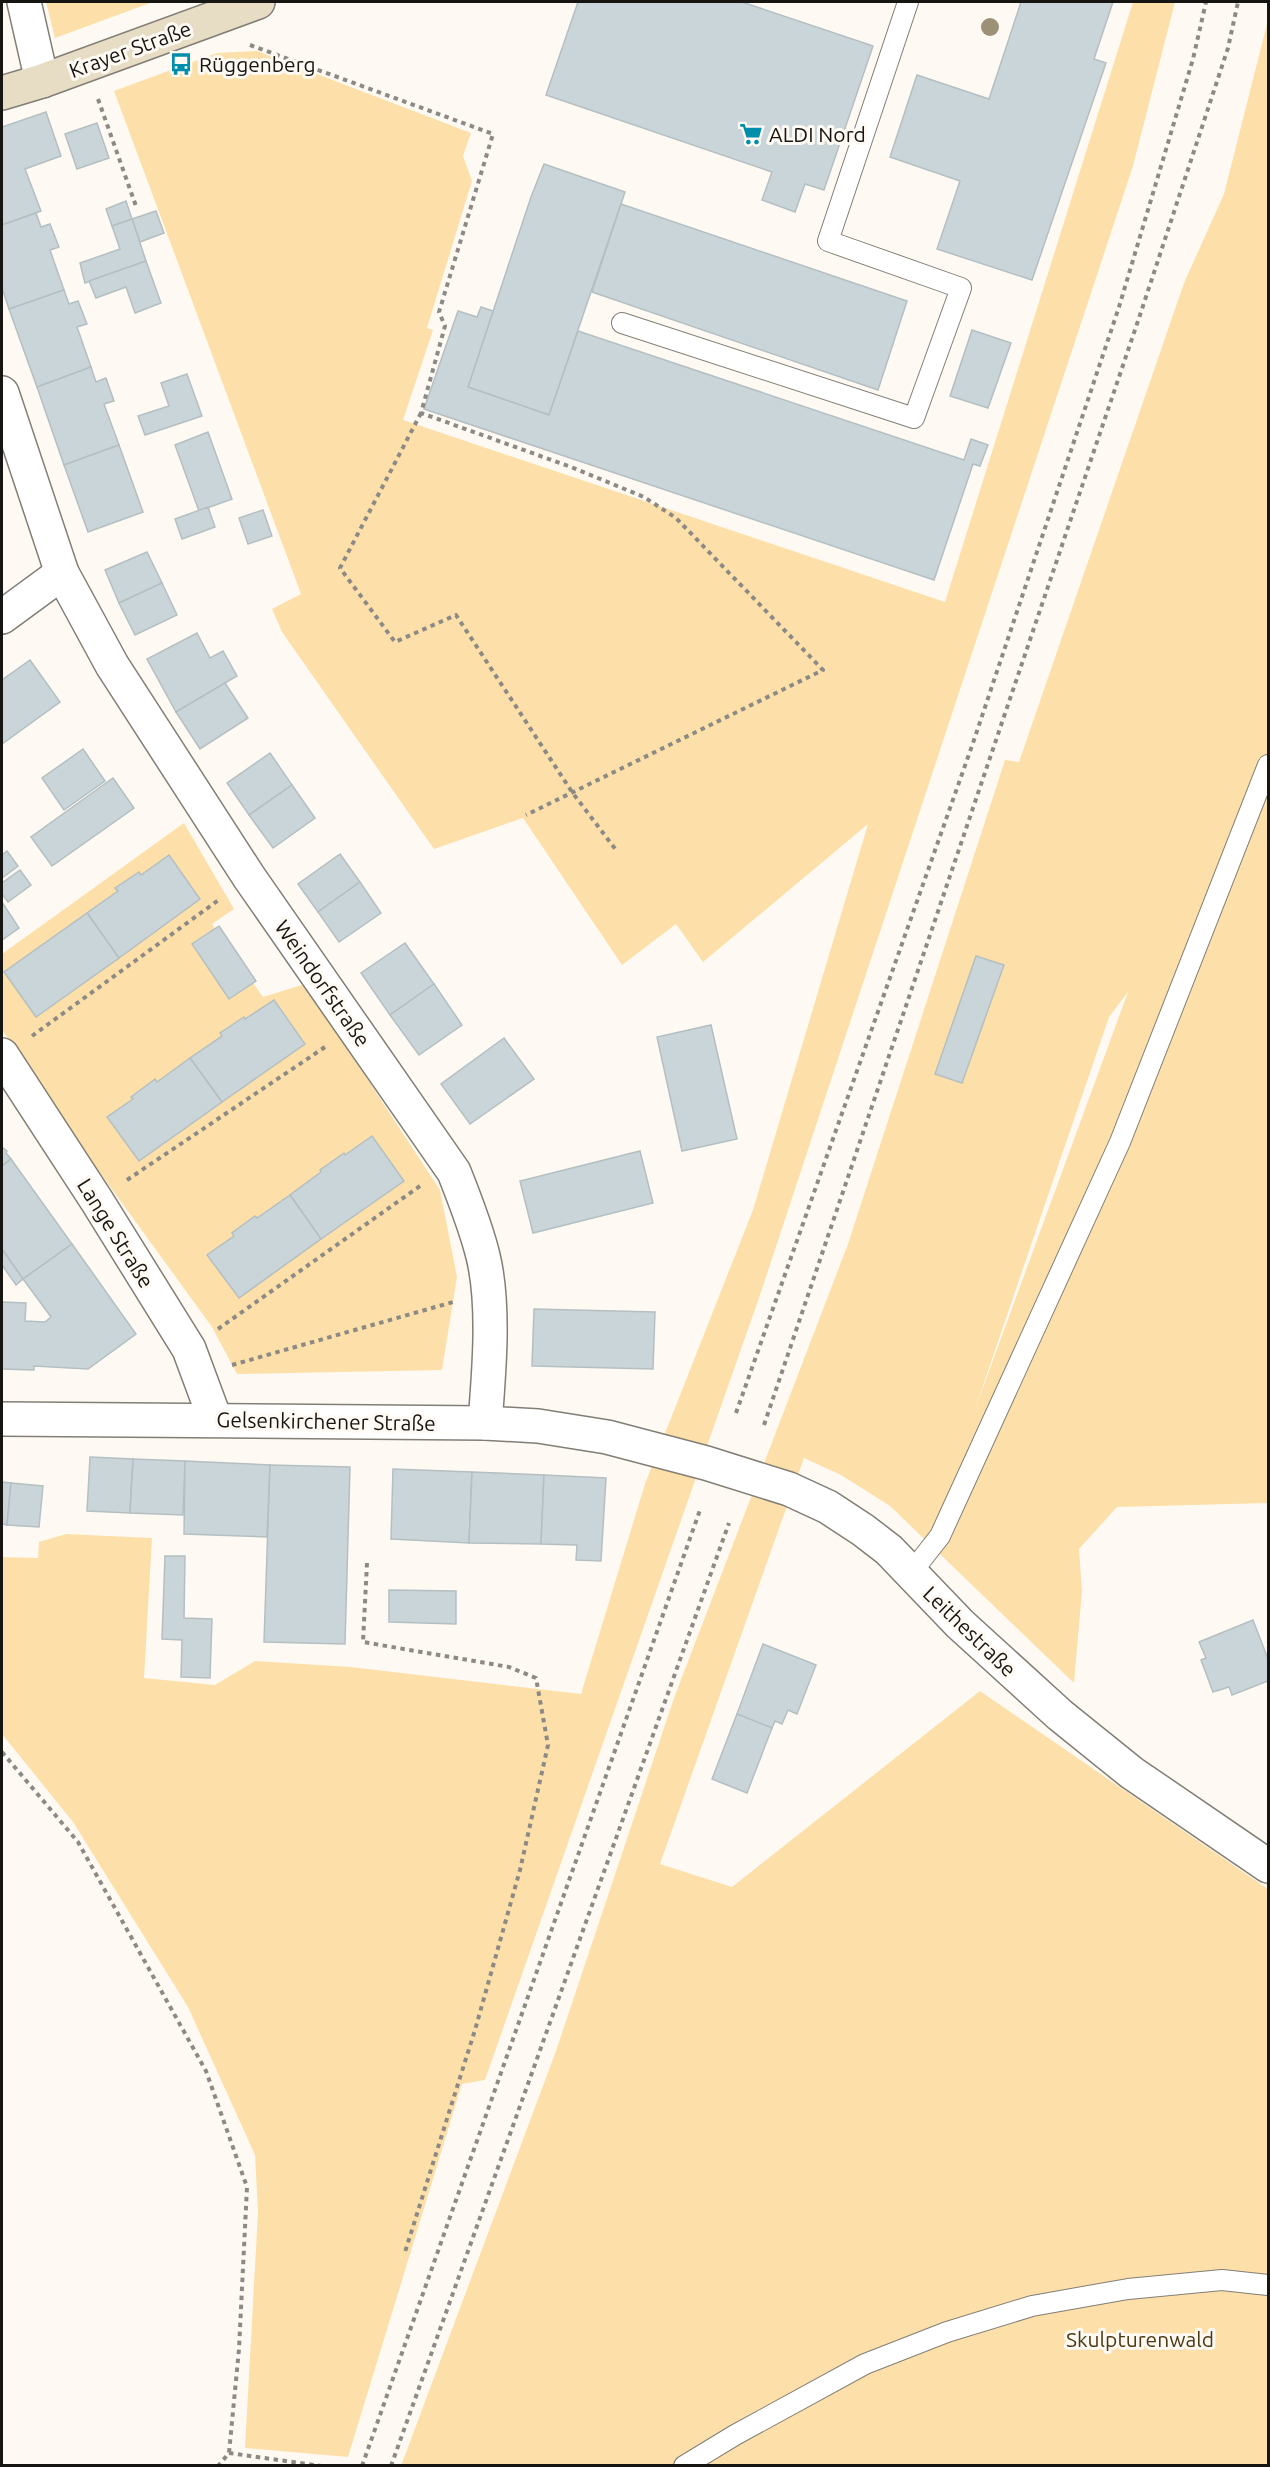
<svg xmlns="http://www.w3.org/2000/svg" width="1270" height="2467" font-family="Ubuntu,sans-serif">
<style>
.green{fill:#fde0a9;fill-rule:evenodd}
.building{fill:#cad5d9;stroke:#b4bfc2;stroke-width:1.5}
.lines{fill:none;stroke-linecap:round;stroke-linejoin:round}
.lane-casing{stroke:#827e76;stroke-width:22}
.street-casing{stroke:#827e76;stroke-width:36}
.secondary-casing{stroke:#827e76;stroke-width:36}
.path{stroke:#8d8a85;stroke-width:4;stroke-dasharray:4.5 4.5;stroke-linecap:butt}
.lane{stroke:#fff;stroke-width:20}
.street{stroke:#fff;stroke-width:33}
.secondary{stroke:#e7dcc4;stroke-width:33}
.tree{fill:#9c9077}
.labels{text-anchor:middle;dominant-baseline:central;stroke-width:6;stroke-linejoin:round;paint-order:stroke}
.street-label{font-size:21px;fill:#171512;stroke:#fefaf3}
.poi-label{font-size:21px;fill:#171512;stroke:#fefaf3;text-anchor:start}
.park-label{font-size:21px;fill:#4c3911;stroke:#fefaf3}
</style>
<rect width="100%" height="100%" fill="#fefaf3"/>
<g class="green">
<path d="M46 2H153L55 38Z"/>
<path d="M1133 2H1175L1133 166 760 1295 485 2080 462 2084 348 2457 245 2448 258 2212 255 2155 188 2007 73 1822 2 1734V1557L38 1558 39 1542 66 1534 152 1538 144 1678 215 1685 255 1661 351 1667 581 1694 645 1484 753 1210 868 824 703 962 676 924 622 965 523 818 434 849 282 632 272 609 301 594 114 91 217 53 257 51 471 133 463 156 472 181 427 328 433 330 403 420 945 602Z"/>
<path d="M1268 20V1503L1117 1507 1079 1549 1082 1591 1074 1683 890 1506 841 1475 804 1458 660 1864 732 1887 980 1691 1268 1889V2465L401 2466 556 2051 674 1698 848 1244 1005 760 1019 762 1184 283 1224 194ZM1128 992 974 1412 1109 1017Z"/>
<path d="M184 823 234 909 212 924 263 997 305 984 440 1190 457 1277 442 1370 237 1374 212 1327 90 1159 2 1030V954Z"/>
</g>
<g class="building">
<path d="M578 2H742L873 46 824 190 805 184 795 212 762 200 772 172 546 95Z"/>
<path d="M1021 2H1113L1094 59 1106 63 1032 280 937 249 960 181 890 157 917 75 989 99Z"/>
<path d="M46 112 61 156 25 169 41 211 2 225V127Z"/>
<path d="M97 123 109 158 77 169 65 134Z"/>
<path d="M544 164 625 192 549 415 468 387 531 197Z"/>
<path d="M126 201 132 219 112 226 106 209Z"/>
<path d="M621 204 907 301 878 390 592 292Z"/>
<path d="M156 211 164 233 140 242 132 219Z"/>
<path d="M36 213 41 227 50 224 59 247 50 250 64 290 9 309 2 288V225Z"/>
<path d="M132 219 146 261 85 283 80 263 120 249 112 226Z"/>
<path d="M146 261 161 303 135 313 126 287 96 298 89 281Z"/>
<path d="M64 290 69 304 78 301 87 324 77 327 91 367 37 387 9 309Z"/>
<path d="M481 307 493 311 468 387 549 415 578 331 964 460 971 439 988 445 980 466 973 464 934 580 424 409 458 311 477 317Z"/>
<path d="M972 330 1011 343 988 408 950 396Z"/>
<path d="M91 367 96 382 106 378 114 401 104 404 119 445 64 465 37 387Z"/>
<path d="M187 374 202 416 145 435 138 416 169 406 161 383Z"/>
<path d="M208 432 232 499 199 511 175 445Z"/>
<path d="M119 445 143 512 88 532 64 465Z"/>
<path d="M208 507 215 527 182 539 175 519Z"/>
<path d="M263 510 272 536 248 544 239 518Z"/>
<path d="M147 552 162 583 119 603 105 570Z"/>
<path d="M162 583 177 615 135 635 119 603Z"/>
<path d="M197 633 210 658 223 651 237 676 176 712 147 659Z"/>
<path d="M30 660 60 702 2 744V680Z"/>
<path d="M225 683 248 718 200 749 176 712Z"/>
<path d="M83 749 105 781 64 810 42 778Z"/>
<path d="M270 753 292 785 249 815 227 783Z"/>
<path d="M113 778 134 808 52 866 31 837Z"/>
<path d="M292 785 315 818 273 848 249 815Z"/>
<path d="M7 851 18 866 2 878V855Z"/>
<path d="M340 854 360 882 318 912 298 884Z"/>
<path d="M169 855 200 899 119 958 87 913 118 891 115 888 139 872 141 875Z"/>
<path d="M20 870 31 885 8 902 2 894V883Z"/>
<path d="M360 882 381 913 339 942 318 912Z"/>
<path d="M2 902 19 928 2 940Z"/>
<path d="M87 913 119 958 36 1017 4 972Z"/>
<path d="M219 926 256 981 229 999 192 944Z"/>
<path d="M405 943 434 984 390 1015 361 973Z"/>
<path d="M976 956 1004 965 962 1083 935 1074Z"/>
<path d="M434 984 462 1025 419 1055 390 1015Z"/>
<path d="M274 1000 305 1044 222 1102 190 1058 222 1036 220 1033 244 1017 245 1019Z"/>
<path d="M711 1025 737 1139 682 1151 657 1037Z"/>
<path d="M504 1038 534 1079 470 1124 441 1084Z"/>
<path d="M190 1058 222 1102 139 1161 107 1117 133 1099 131 1097 155 1079 157 1082Z"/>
<path d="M372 1136 404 1181 321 1239 290 1195 321 1172 320 1170 344 1153 345 1155Z"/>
<path d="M2 1147 7 1151 6 1153 11 1159 2 1166Z"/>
<path d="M640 1151 653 1203 533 1233 520 1181Z"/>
<path d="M11 1159 72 1244 23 1279 2 1249V1166Z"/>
<path d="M290 1195 321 1239 239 1298 207 1255 234 1236 232 1233 255 1216 257 1218Z"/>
<path d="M72 1244 136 1334 88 1369 34 1366V1370L2 1369V1302L26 1303 25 1321 45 1322 51 1317 23 1279Z"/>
<path d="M2 1249 23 1279 16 1285 2 1265Z"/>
<path d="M534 1309 655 1312 653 1369 532 1366Z"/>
<path d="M90 1457 133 1459 130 1513 87 1511Z"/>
<path d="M133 1459 185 1461 183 1515 130 1513Z"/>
<path d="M185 1461 270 1465 267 1537 184 1534Z"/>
<path d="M270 1465 350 1467 345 1644 264 1642Z"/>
<path d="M393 1469 472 1472 469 1543 391 1539Z"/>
<path d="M472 1472 544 1475 541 1544 469 1543Z"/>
<path d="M544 1475 606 1478 601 1561 576 1560 577 1545 541 1544Z"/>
<path d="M2 1482 11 1483 7 1525 2 1524Z"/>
<path d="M11 1483 43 1486 39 1527 7 1525Z"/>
<path d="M165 1556H185L184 1618 212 1619 210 1678 181 1677 182 1640 162 1639Z"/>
<path d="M389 1590 456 1591V1624L389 1622Z"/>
<path d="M1253 1620 1268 1659V1681L1232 1695 1229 1687 1213 1692 1201 1660 1206 1658 1199 1642Z"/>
<path d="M763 1644 816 1665 797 1714 788 1710 782 1724 775 1721 772 1728 737 1714Z"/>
<path d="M737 1714 772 1728 747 1793 712 1779Z"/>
</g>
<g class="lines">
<g class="lane-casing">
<g id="lane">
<path d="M622 323 914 418 961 288 828 241 908 2"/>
<path d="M911 1573 940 1536 1120 1142 1268 765"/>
<path d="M684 2466 735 2435 865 2364 947 2332 1032 2306 1128 2289 1222 2280 1268 2285"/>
</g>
</g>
<g class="street-casing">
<g id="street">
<path d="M24 2 42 81"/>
<path d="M2 393 62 573 112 665 249 877 454 1172C465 1200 476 1227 483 1256 495 1305 489 1372 485 1423"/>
<path d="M2 617 62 573"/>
<path d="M2 1055 97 1201 189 1349 215 1419"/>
<path d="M2 1419 485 1423 538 1426 607 1437 706 1463 789 1489 828 1507 863 1530 889 1550 960 1624 1060 1715 1132 1773 1268 1866"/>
</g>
</g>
<g class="secondary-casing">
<path id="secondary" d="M2 93 42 81 258 2"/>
</g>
<g class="path">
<path d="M250 45 493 134 439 312 445 326 421 413 571 467 644 497 676 518 823 670 526 815"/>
<path d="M98 99 137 209"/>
<path d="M421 413 340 568 395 642 456 615 572 792 616 850"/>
<path d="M32 1036 220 899"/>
<path d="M127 1180 325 1047"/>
<path d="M218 1329 420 1186"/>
<path d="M232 1365 453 1302"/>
<path d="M736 1413 973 743 1119 307 1193 59 1206 2"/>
<path d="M764 1425 1140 315 1228 48 1238 2"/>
<path d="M367 1563 363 1642 509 1667 536 1678 548 1745 520 1870 475 2030 405 2252"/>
<path d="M2 1752 78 1842 206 2071 247 2187 239 2349 229 2453 218 2466"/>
<path d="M229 2453 321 2466"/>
<path d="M362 2466 700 1510"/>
<path d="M391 2466 729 1523"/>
</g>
<use href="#lane" class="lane"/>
<use href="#street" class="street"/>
<use href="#secondary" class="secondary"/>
</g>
<circle class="tree" cx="990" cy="27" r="9"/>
<defs>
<g id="bus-bare" transform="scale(1.8)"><path d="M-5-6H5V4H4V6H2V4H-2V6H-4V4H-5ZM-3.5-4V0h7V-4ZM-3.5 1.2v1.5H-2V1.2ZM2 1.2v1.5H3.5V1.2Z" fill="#008eab" stroke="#fefaf3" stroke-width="2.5" paint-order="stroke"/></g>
<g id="supermarket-bare" transform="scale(1.8)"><path d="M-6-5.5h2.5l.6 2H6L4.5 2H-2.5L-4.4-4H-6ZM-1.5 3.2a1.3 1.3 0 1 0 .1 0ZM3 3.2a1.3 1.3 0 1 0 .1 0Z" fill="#008eab" stroke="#fefaf3" stroke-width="2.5" paint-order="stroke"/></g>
</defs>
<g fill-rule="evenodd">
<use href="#bus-bare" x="181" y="64"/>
<use href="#supermarket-bare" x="751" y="134"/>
</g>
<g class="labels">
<g class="street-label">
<text transform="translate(130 49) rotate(-20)">Krayer Straße</text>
<text transform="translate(323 983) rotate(55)">Weindorfstraße</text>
<text transform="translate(116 1233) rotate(58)">Lange Straße</text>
<text transform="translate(326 1421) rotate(1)">Gelsenkirchener Straße</text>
<text transform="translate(970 1631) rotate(44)">Leithestraße</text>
</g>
<g class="poi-label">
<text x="199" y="64">Rüggenberg</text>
<text x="769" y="134">ALDI Nord</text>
</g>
<g class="park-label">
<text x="1140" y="2339">Skulpturenwald</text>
</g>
</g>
<rect width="1270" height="2467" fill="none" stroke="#171512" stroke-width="6"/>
</svg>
